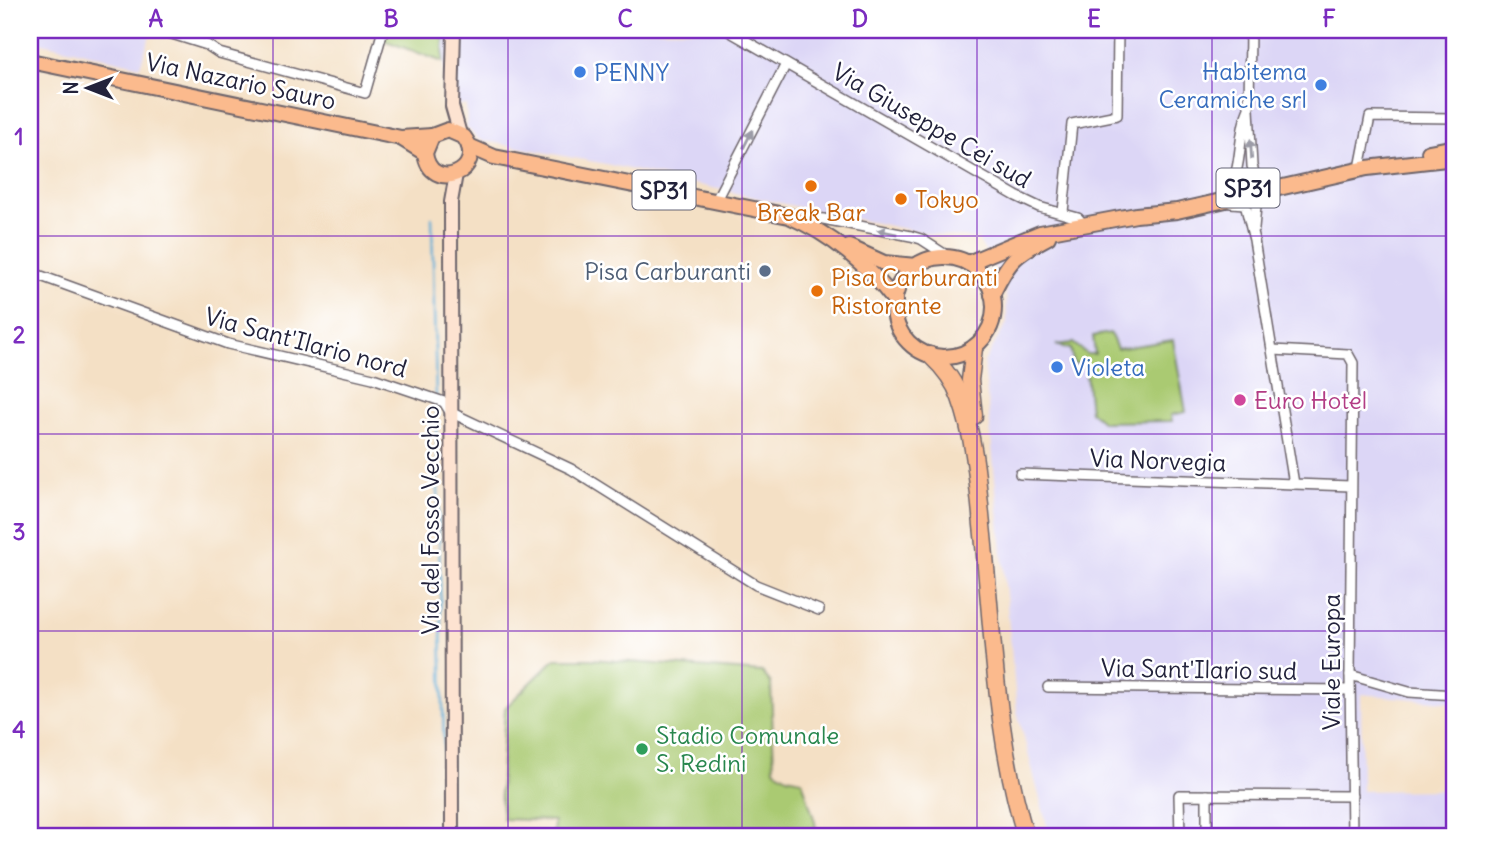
<svg xmlns="http://www.w3.org/2000/svg" width="1485" height="867" font-family="Delius,sans-serif">
<style>
.built{fill:#dcd6f6}
.green{fill:#aaca72;stroke:#667656;stroke-width:2}
.lines{fill:none;stroke-linecap:round;stroke-linejoin:round}
.stream{stroke:#5bacd6;stroke-width:2.5}
.street-casing{stroke:#6c646b;stroke-width:12}
.secondary-casing{stroke:#6c646b;stroke-width:16}
.primary-casing{stroke:#6c646b;stroke-width:18}
.highway-casing{stroke:#6c646b;stroke-width:19}
.street{stroke:#fff;stroke-width:9}
.secondary{stroke:#fde3d1;stroke-width:12}
.primary{stroke:#fbba8d;stroke-width:14}
.highway{stroke:#fbba8d;stroke-width:16}
.oneway{fill:#9c9ca7}
.grid{fill:none;stroke:#7b2cbf;stroke-width:2;stroke-opacity:0.55}
.shop-dot{fill:#3f7fe0;stroke:#fff;stroke-width:2.5}
.food-dot{fill:#e8710a;stroke:#fff;stroke-width:2.5}
.service-dot{fill:#5c6f8a;stroke:#fff;stroke-width:2.5}
.hotel-dot{fill:#d1479c;stroke:#fff;stroke-width:2.5}
.leisure-dot{fill:#2e9e5b;stroke:#fff;stroke-width:2.5}
.labels{text-anchor:middle;dominant-baseline:central;stroke-width:5;stroke-linejoin:round;paint-order:stroke}
.shield{fill:#fff;stroke:#646476;stroke-width:2}
.shield-label{font-size:23px;font-weight:bold;fill:#22223b}
.shop-label{font-size:24px;fill:#366cbe;stroke:#fff;text-anchor:start}
.street-label{font-size:24px;fill:#22223b;stroke:#fff}
.food-label{font-size:24px;fill:#c56008;stroke:#fff;text-anchor:start}
.service-label{font-size:24px;fill:#4e5e75;stroke:#fff;text-anchor:end}
.hotel-label{font-size:24px;fill:#b23c85;stroke:#fff;text-anchor:start}
.leisure-label{font-size:24px;fill:#27864d;stroke:#fff;text-anchor:start}
.neatline{fill:none;stroke:#7b2cbf;stroke-width:2.5}
.grid-label{font-size:23px;text-anchor:middle;font-weight:bold;fill:#7b2cbf}
</style>
<rect width="100%" height="100%" fill="#fff"/>
<filter id="ink" filterUnits="userSpaceOnUse"><feTurbulence type="fractalNoise" baseFrequency=".0143" numOctaves="2"/><feDisplacementMap in="SourceGraphic" scale="14" xChannelSelector="R" yChannelSelector="G"/><feConvolveMatrix kernelMatrix="1 2 1 2 8 2 1 2 1" color-interpolation-filters="sRGB"/></filter>
<filter id="wash" filterUnits="userSpaceOnUse"><feTurbulence type="fractalNoise" baseFrequency=".00686" numOctaves="4" result="noise"/><feDisplacementMap in="SourceGraphic" scale="28" xChannelSelector="R" yChannelSelector="G"/><feGaussianBlur stdDeviation="1.57" result="paint"/><feColorMatrix in="noise" values="0 0 0 0 0 0 0 0 0 0 0 0 0 0 0 0 0 1.4 0 .05"/><feComposite in="paint" operator="in"/></filter>
<g filter="url(#wash)">
<rect width="100%" height="100%" fill="#f4e0c5"/>
<g class="built">
<path d="M30 30H152L140 66 30 40Z"/>
<path d="M444 30H1455V703L1361 694 1362 791 1455 790V837H1050L1017 711 984 362 1007 323 1006 288 978 239 930 234 807 209 606 164 480 140 467 128 466 105 444 104Z"/>
</g>
<g class="green">
<path d="M387 30H444L443 62 383 40Z"/>
<path d="M1110 333 1117 349 1173 340 1186 412 1171 415 1172 421 1103 422 1090 411 1085 363 1073 364 1071 349 1056 345 1073 343 1087 354H1095L1093 336Z"/>
<path d="M555 659H591L762 672 771 683 774 769 787 777 802 780 815 822 817 837H553L554 821 503 819 500 792 505 708Z"/>
</g>
<g class="lines">
<g class="stream">
<path d="M432 218 436 397"/>
<path d="M436 403 446 837"/>
</g>
</g>
</g>
<g filter="url(#ink)">
<g class="lines">
<g class="street-casing">
<g id="street">
<path d="M159 30 207 45 219 53 365 93 383 30"/>
<path d="M727 30 1016 196 1039 207 1078 218 1084 225"/>
<path d="M1250 30 1249 109 1252 166 1255 175 1264 185"/>
<path d="M1452 30 1455 42"/>
<path d="M1361 163 1370 117 1455 118"/>
<path d="M1224 193C1245 173 1236 137 1248 111"/>
<path d="M716 200 786 64"/>
<path d="M1231 203 1245 204 1254 240 1294 484 1351 486"/>
<path d="M1063 212 1072 124 1117 115 1118 30"/>
<path d="M794 216 813 217 911 236 921 239 949 257"/>
<path d="M1254 228 1256 206 1264 192"/>
<path d="M30 272 228 344 373 378 444 402 450 412 571 469 756 585 819 610"/>
<path d="M1273 350 1348 354 1353 363 1350 675 1352 837"/>
<path d="M1020 474 1294 484"/>
<path d="M1350 675 1409 692 1455 695"/>
<path d="M1048 687 1350 690"/>
<path d="M1180 837 1179 795 1352 796"/>
<path d="M1207 837V795"/>
</g>
</g>
<g class="secondary-casing">
<g id="secondary">
<path d="M454 30 452 106 460 134"/>
<path d="M452 837 451 202 456 174"/>
</g>
</g>
<g class="primary-casing">
<g id="primary">
<path d="M30 61 401 138 432 136"/>
<path d="M401 138 425 153C430 195 489 171 464 137L448 130 432 136 425 153"/>
<path d="M469 146 494 157 789 216C831 234 868 265 895 301"/>
<path d="M1429 152 1455 147"/>
<path d="M849 247 884 263 916 266"/>
<circle cx="944" cy="307" r="50"/>
<path d="M968 263 1040 233 1136 215 1177 211 1367 168 1455 158"/>
<path d="M992 295C1009 260 1014 255 1048 237"/>
</g>
</g>
<g class="highway-casing">
<g id="highway">
<path d="M930 355C943 367 954 380 960 398 976 442 978 489 983 535 993 635 996 741 1026 837"/>
<path d="M974 416 970 380 974 348"/>
</g>
</g>
<use href="#street" class="street"/>
<use href="#secondary" class="secondary"/>
<use href="#primary" class="primary"/>
<use href="#highway" class="highway"/>
</g>
<defs><path id="oneway-solid" d="M-6-.8H1V-3.2L6.5 0L1 3.2V.8H-6Z" transform="scale(1.75)"/></defs>
<g class="oneway">
<use href="#oneway-solid" transform="translate(748 139) rotate(-63)"/>
<use href="#oneway-solid" transform="translate(1251 149) rotate(-94)"/>
<use href="#oneway-solid" transform="translate(887 232) rotate(-169)"/>
</g>
</g>
<path class="grid" d="M273 30V837M508 30V837M742 30V837M977 30V837M1212 30V837M30 236H1455M30 434H1455M30 631H1455"/>
<g class="shop-dot">
<circle cx="580" cy="72" r="7"/>
<circle cx="1321" cy="85" r="7"/>
<circle cx="1057" cy="367" r="7"/>
</g>
<g class="food-dot">
<circle cx="811" cy="186" r="7"/>
<circle cx="901" cy="199" r="7"/>
<circle cx="817" cy="291" r="7"/>
</g>
<circle class="service-dot" cx="765" cy="271" r="7"/>
<circle class="hotel-dot" cx="1240" cy="400" r="7"/>
<circle class="leisure-dot" cx="642" cy="749" r="7"/>
<g class="labels">
<g class="shield">
<rect x="1216.5" y="168.5" width="63" height="39" rx="5"/>
<rect x="632.5" y="170.5" width="63" height="39" rx="5"/>
</g>
<g class="shield-label">
<text x="1248" y="188">SP31</text>
<text x="664" y="190">SP31</text>
</g>
<g class="shop-label">
<text x="1307" y="71" text-anchor="end">Habitema<tspan x="1307" dy="28">Ceramiche srl</tspan></text>
<text x="594" y="72">PENNY</text>
<text x="1071" y="367">Violeta</text>
</g>
<g class="street-label">
<text transform="translate(241 81) rotate(12)">Via Nazario Sauro</text>
<text transform="translate(932 125) rotate(30)">Via Giuseppe Cei sud</text>
<text transform="translate(306 342) rotate(15)">Via Sant'Ilario nord</text>
<text transform="translate(1158 460) rotate(2)">Via Norvegia</text>
<text transform="translate(430 520) rotate(-90)">Via del Fosso Vecchio</text>
<text transform="translate(1331 662) rotate(-90)">Viale Europa</text>
<text transform="translate(1199 669) rotate(1)">Via Sant'Ilario sud</text>
</g>
<g class="food-label">
<text x="915" y="199">Tokyo</text>
<text x="811" y="212" text-anchor="middle">Break Bar</text>
<text x="831" y="277">Pisa Carburanti<tspan x="831" dy="28">Ristorante</tspan></text>
</g>
<g class="service-label">
<text x="751" y="271">Pisa Carburanti</text>
</g>
<g class="hotel-label">
<text x="1254" y="400">Euro Hotel</text>
</g>
<g class="leisure-label">
<text x="656" y="735">Stadio Comunale<tspan x="656" dy="28">S. Redini</tspan></text>
</g>
</g>
<rect width="1485" height="867" fill="none" stroke="#fff" stroke-width="77"/>
<g transform="translate(88 88) rotate(270)" stroke="#ffffff" stroke-width="5" paint-order="stroke">
<path d="M0-5L12 26L0 18L-12 26Z" fill="#22223b"/>
<text y="-10" font-size="19" font-weight="bold" text-anchor="middle" fill="#22223b">N</text>
</g>
<rect x="38" y="38" width="1408" height="790" class="neatline"/>
<g class="grid-label">
<text x="156" y="27">A</text>
<text x="391" y="27">B</text>
<text x="625" y="27">C</text>
<text x="860" y="27">D</text>
<text x="1094" y="27">E</text>
<text x="1329" y="27">F</text>
<text x="19" y="145">1</text>
<text x="19" y="343">2</text>
<text x="19" y="540">3</text>
<text x="19" y="738">4</text>
</g>
</svg>
